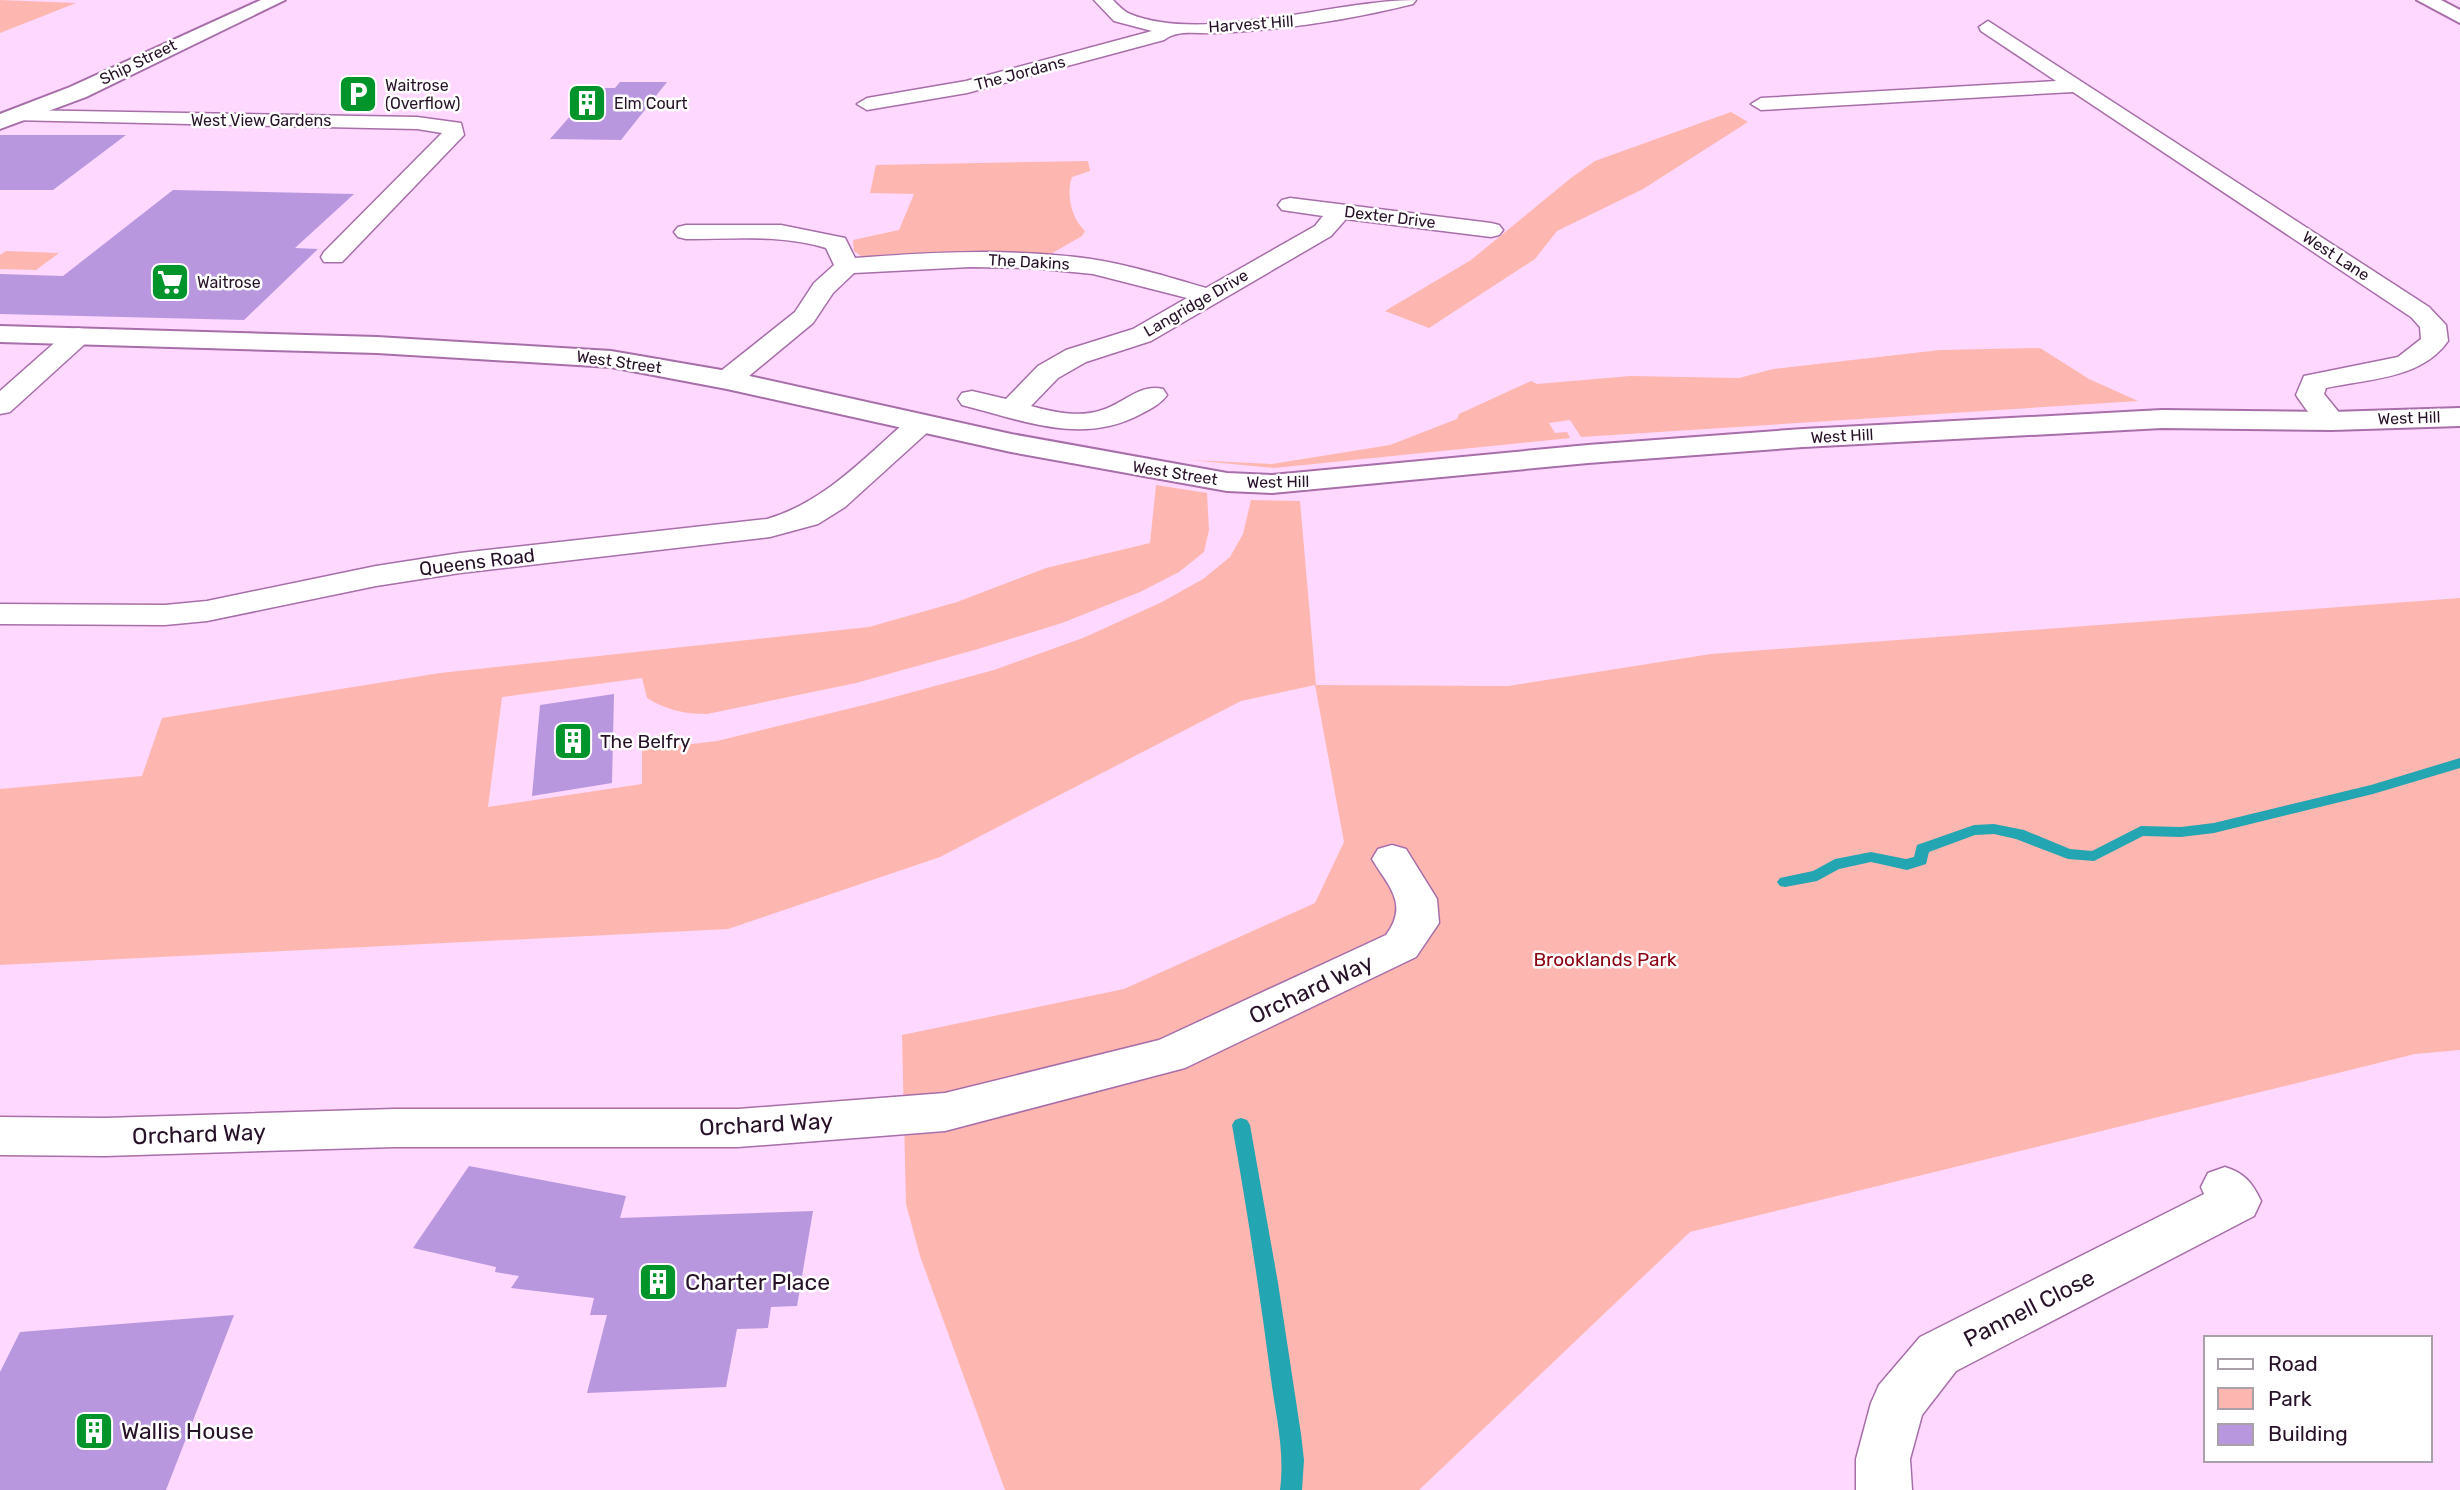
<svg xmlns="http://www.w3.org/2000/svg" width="2460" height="1490" font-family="Rubik,sans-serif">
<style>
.green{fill:#fdb7b0}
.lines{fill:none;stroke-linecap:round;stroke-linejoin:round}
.stream{fill:#23a5b2;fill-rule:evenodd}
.building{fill:#b997df}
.street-casing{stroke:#a76ea9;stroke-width:3}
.secondary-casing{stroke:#a76ea9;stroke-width:4}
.street{fill:#fff;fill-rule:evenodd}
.secondary{fill:#fff;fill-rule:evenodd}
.labels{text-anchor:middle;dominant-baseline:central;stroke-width:5;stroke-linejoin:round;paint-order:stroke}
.far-street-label{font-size:16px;fill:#281229;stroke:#fff}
.far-poi-label{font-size:16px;fill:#281229;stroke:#fff;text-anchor:start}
.street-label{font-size:19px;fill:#281229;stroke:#fff}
.poi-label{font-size:19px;fill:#281229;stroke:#fff;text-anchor:start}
.park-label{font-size:19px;fill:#8b0111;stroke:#fff}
.near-street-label{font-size:23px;fill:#281229;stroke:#fff}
.near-poi-label{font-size:23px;fill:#281229;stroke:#fff;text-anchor:start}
</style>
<rect width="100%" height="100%" fill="#fed8fe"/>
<g class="green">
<path d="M0 0 76 3 0 33Z"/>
<path d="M1731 112 1748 122 1643 189 1557 231 1535 259 1429 328 1385 311 1471 260 1571 178 1595 161Z"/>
<path d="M1088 161 1090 171 1072 177C1066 194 1071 218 1085 231L1082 236 1049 255 879 259 861 256 854 251 853 240 899 230 914 194 870 193 876 165Z"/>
<path d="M6 251 59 253 36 270 0 269V255Z"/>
<path d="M2040 348 2089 379 2138 401 1581 437 1570 420 1549 423 1555 433 1567 432 1570 438 1274 468 1189 460 1272 464 1390 445 1457 419 1459 414 1531 381 1537 384 1630 376 1739 378 1773 369 1940 350Z"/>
<path d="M1156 485 1207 493 1209 530 1204 552 1179 572 1140 592 1062 623 978 649 856 683 707 714C683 714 667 710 647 698L642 678 502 697 488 807 642 784V750L717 741 876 702 994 670 1083 638 1162 602 1203 579 1230 557 1243 534 1251 500 1300 501 1316 685 1508 686 1711 654 2460 598V1050L2415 1054 1690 1232 1419 1490H1005L920 1256 906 1204 902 1035 1124 989 1315 903 1344 842 1315 685 1241 701 940 857 728 929 0 965V789L142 776 162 718 440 673 869 627 957 602 1046 568 1150 543Z"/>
</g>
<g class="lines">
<g class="stream">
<path d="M2460 758V768L2373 794 2214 833 2181 837 2143 836 2094 861 2068 859 2016 839 1994 834 1975 835 1929 852 1926 864 1907 870 1871 862 1839 869 1817 881 1785 887 1780 886 1777 882 1780 878 1813 871 1835 859 1871 852 1906 859 1914 857 1917 845 1974 825 1994 824 2024 830 2070 849 2092 851 2141 826 2181 827 2214 823 2371 785Z"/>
<path d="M1241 1118 1247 1120 1250 1125 1278 1283 1301 1434 1304 1460 1302 1490H1280C1285 1451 1276 1417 1271 1379 1260 1294 1247 1209 1232 1125L1235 1120Z"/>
</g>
</g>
<g class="building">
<path d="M620 82H667L621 140 550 139 595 88H615Z"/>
<path d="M0 135H126L53 190H0Z"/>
<path d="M173 190 354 194 295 248 318 249 244 320 0 314V274L63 276Z"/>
<path d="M614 694 612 783 532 796 540 705Z"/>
<path d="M469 1166 626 1196 620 1218 813 1211 797 1306 771 1307 768 1328 737 1329 726 1387 587 1393 607 1315H590L594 1298 511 1288 519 1276 495 1272 496 1267 413 1248Z"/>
<path d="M234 1315 166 1490H0V1372L20 1332Z"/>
</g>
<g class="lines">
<g class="street-casing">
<g id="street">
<path d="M1094 0H1113C1118 5 1123 11 1130 14 1203 44 1336 0 1416 0L1413 4C1349 20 1282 30 1215 33 1197 34 1178 29 1164 40L967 93 867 110 857 104 867 98 966 81 1152 31 1114 21Z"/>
<path d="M1988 21 2429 307 2446 325 2448 341C2422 379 2367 379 2326 388L2324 394 2346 421 2342 427C2320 433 2308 412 2296 395L2304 376 2398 357 2421 339 2420 327 2411 317 2073 92 1761 110 1751 104 1761 98 2056 81 1981 31 1979 27Z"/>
<path d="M18 110 417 117 461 123 464 135 342 262H324L321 257 324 252 442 133 417 129 11 120 8 116Z"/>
<path d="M1290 198 1491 223 1499 225 1503 230 1499 235 1491 237 1346 219 1331 236 1151 341 1086 362 1058 378 1031 406C1053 412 1080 418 1102 410 1123 404 1140 383 1163 389L1167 395C1161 404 1150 409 1141 414 1082 446 1022 420 962 405L958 399 962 393 972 391 1006 399 1038 366 1066 350 1133 329 1187 298 1093 274 1032 268 970 267 854 273 833 293 813 323 737 386H717L713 380 717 374 795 312 814 283 834 265 826 248C781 234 733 239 686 239L678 237 674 232 678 227 686 225H781L845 238 855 258C934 252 1013 248 1091 259 1130 265 1168 277 1206 288L1315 226 1323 216 1282 210 1278 205 1282 200Z"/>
<path d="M78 328 87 330 91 336 87 342 10 412 0 414V391L69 330Z"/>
<path d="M920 415 930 418 934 424 930 430 845 507 818 524 770 537 460 573 376 586 207 621 165 625 0 624V604L165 605 207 601 376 566 460 553 767 519C825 502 865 457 910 418Z"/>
<path d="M1392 845 1406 849 1437 899 1439 923 1416 957 1185 1068 945 1131 738 1147H394L105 1156 0 1155V1117L105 1118 394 1109H738L945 1093 1159 1040 1386 935C1409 904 1389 887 1372 859L1378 849Z"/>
<path d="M2225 1167C2244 1173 2252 1182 2261 1201L2254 1216 1956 1371 1922 1415 1910 1459 1912 1490H1856V1459L1871 1403 1879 1385 1920 1337 2204 1194 2201 1187 2208 1173Z"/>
</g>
</g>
<g class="secondary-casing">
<g id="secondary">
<path d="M261 0H285L86 97 0 129V114L70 87Z"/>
<path d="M2417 0H2441L2460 10V23Z"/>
<path d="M0 326 377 337 611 351 727 371 1011 434 1227 473 1272 475 1588 445 1803 429 2162 410 2332 412 2460 408V426L2332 430 2162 428 1803 447 1588 463 1272 493 1227 491 1011 452 727 389 611 367 377 353 0 342Z"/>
</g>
</g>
<use href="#street" class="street"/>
<use href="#secondary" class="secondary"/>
</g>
<defs>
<g id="parking-square" transform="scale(2.0125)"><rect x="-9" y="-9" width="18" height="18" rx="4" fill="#00942b" stroke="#fff"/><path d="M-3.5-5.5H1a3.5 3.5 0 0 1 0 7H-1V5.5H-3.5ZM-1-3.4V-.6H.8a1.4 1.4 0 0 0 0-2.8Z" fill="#fff"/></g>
<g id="building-square" transform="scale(2.0125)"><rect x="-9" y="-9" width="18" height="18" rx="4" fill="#00942b" stroke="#fff"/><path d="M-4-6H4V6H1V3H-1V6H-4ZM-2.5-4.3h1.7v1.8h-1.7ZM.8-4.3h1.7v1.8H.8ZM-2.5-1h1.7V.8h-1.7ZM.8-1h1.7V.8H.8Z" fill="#fff"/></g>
<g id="supermarket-square" transform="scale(2.0125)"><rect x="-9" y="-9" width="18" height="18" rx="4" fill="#00942b" stroke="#fff"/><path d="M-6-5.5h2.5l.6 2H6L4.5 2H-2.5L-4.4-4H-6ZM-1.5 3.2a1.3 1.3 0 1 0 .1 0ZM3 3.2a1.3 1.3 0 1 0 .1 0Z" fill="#fff"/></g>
</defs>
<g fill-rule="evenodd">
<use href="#parking-square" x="358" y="94"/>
<use href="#building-square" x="587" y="103"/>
<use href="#supermarket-square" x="170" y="282"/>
<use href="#building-square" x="573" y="741"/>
<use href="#building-square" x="658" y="1282"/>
<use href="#building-square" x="94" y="1431"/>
</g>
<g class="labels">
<g class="far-street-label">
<text transform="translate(1251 24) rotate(-4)">Harvest Hill</text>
<text transform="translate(138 62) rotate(-26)">Ship Street</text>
<text transform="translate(1020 73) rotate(-15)">The Jordans</text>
<text x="261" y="120">West View Gardens</text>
<text transform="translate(1390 217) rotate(7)">Dexter Drive</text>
<text transform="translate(2336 256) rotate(33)">West Lane</text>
<text transform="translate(1029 262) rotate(3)">The Dakins</text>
<text transform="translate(1196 303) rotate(-30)">Langridge Drive</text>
<text transform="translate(619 362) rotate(8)">West Street</text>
<text transform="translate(2409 418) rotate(-2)">West Hill</text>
<text transform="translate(1842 436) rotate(-3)">West Hill</text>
<text transform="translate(1175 473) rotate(9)">West Street</text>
<text transform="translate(1278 482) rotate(-1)">West Hill</text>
</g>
<g class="far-poi-label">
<text x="385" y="85">Waitrose<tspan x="385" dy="18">(Overflow)</tspan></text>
<text x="614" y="103">Elm Court</text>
<text x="197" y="282">Waitrose</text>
</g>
<g class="street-label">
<text transform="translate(477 562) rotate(-7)">Queens Road</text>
</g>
<g class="poi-label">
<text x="600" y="741">The Belfry</text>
</g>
<g class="park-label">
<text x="1605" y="959">Brooklands Park</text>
</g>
<g class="near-street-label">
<text transform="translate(1311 989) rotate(-25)">Orchard Way</text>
<text transform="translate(766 1124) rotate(-3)">Orchard Way</text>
<text transform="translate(199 1134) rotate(-2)">Orchard Way</text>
<text transform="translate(2029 1308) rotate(-27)">Pannell Close</text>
</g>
<g class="near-poi-label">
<text x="685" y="1282">Charter Place</text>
<text x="121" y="1431">Wallis House</text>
</g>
</g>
<rect x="2204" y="1336" width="228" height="126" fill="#ffffff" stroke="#a9a0a9" stroke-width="2"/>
<rect x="2218" y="1359" width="35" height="10" fill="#ffffff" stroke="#a9a0a9" stroke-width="2"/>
<text x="2268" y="1371" font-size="21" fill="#281229">Road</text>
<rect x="2218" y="1388" width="35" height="21" fill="#fdb7b0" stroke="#a9a0a9" stroke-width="2"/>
<text x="2268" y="1406" font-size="21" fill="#281229">Park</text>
<rect x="2218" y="1424" width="35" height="21" fill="#b997df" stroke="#a9a0a9" stroke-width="2"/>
<text x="2268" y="1441" font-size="21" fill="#281229">Building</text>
</svg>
